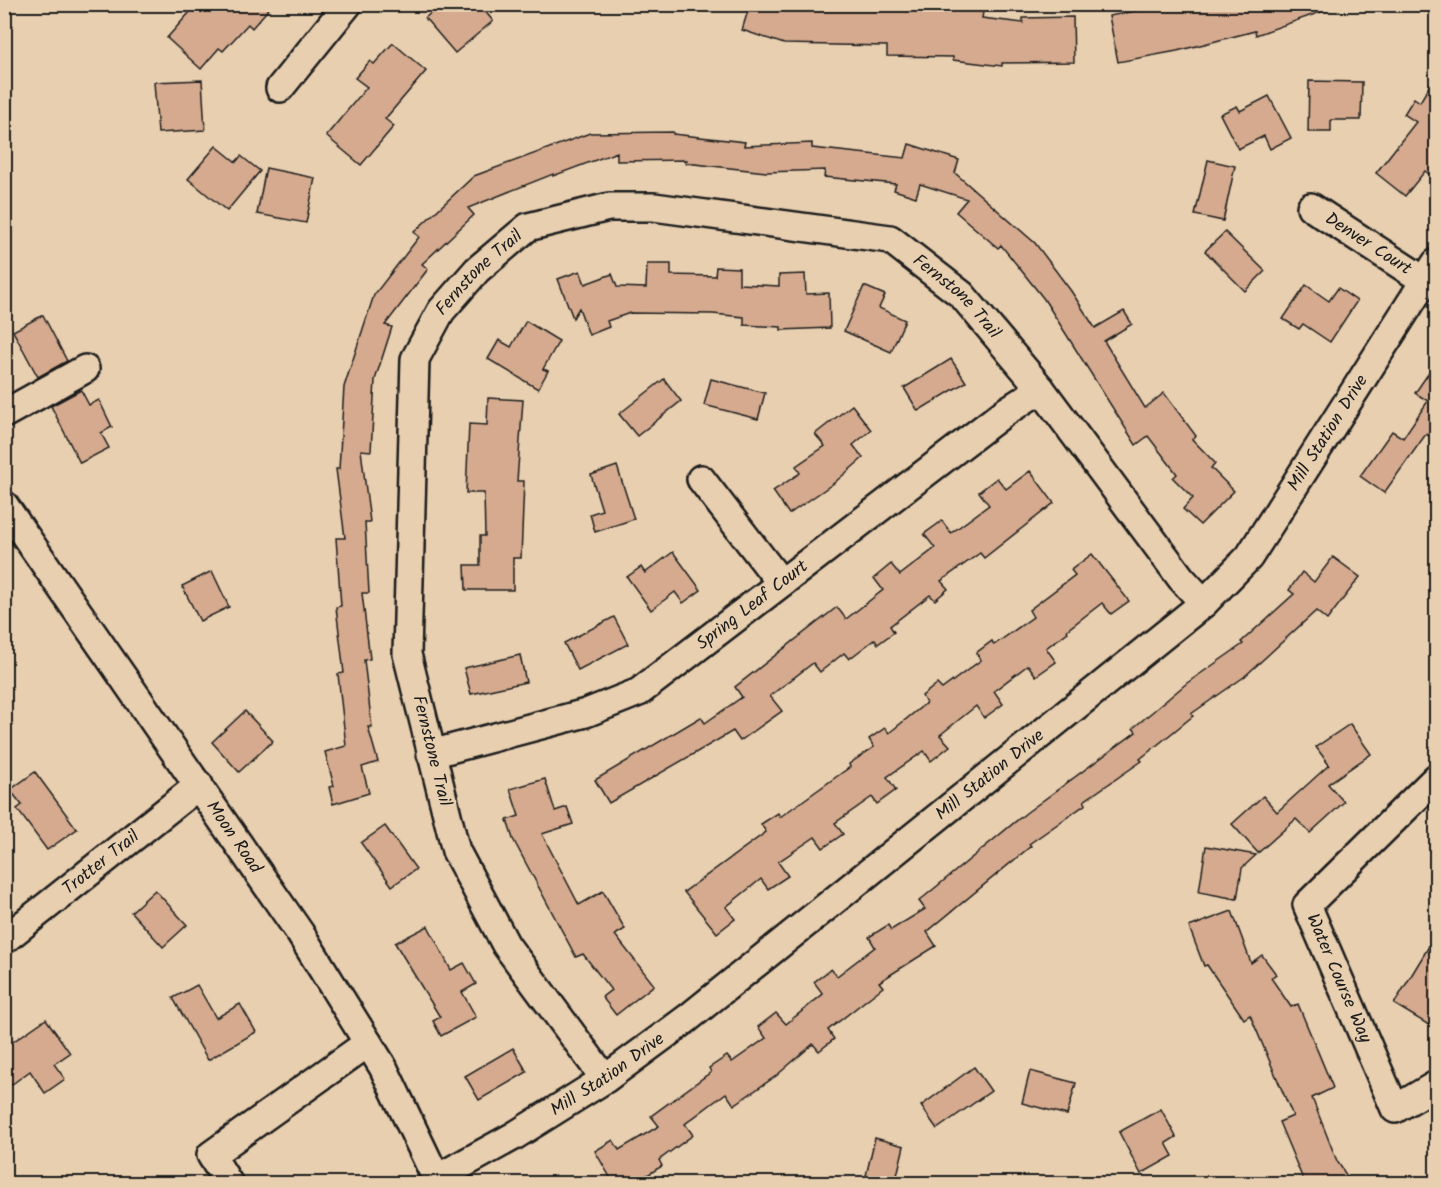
<svg xmlns="http://www.w3.org/2000/svg" width="1441" height="1188" font-family="Kalam,sans-serif">
<style>
.building{fill:#d5aa8e;stroke:#1c1c1c;stroke-width:1.5}
.lines{fill:none;stroke-linecap:round;stroke-linejoin:round}
.minor-casing{stroke:#1c1c1c;stroke-width:32}
.minor{stroke:#e8cfb0;stroke-width:27}
.labels{text-anchor:middle;dominant-baseline:central;stroke-width:5;stroke-linejoin:round;paint-order:stroke}
.street-label{font-size:18px;fill:#1c1c1c;stroke:#e8cfb0}
</style>
<rect width="100%" height="100%" fill="#e8cfb0"/>
<filter id="ink" filterUnits="userSpaceOnUse"><feTurbulence type="fractalNoise" baseFrequency=".0167" numOctaves="2"/><feDisplacementMap in="SourceGraphic" scale="12" xChannelSelector="R" yChannelSelector="G"/><feConvolveMatrix kernelMatrix="1 2 1 2 8 2 1 2 1" color-interpolation-filters="sRGB"/></filter>
<g filter="url(#ink)">
<g class="building">
<path d="M197 4H273L252 28 248 24 223 51 219 48 201 69 167 38Z"/>
<path d="M441 4H479L493 21 455 53 425 18Z"/>
<path d="M750 4H845V9L958 11V9L983 12 982 18 1023 23V18L1073 17 1074 62 1002 63V66L953 60V57L887 56V46L784 44 742 30Z"/>
<path d="M1172 4H1332V8L1256 35 1255 31 1177 51 1118 62 1109 16Z"/>
<path d="M393 43 426 71 385 119 394 126 361 165 326 136 367 87 355 78 370 61 374 64Z"/>
<path d="M1437 73V180L1425 171 1405 196 1376 173 1416 122 1404 114 1414 98 1420 102Z"/>
<path d="M202 80 205 130 158 133 154 82Z"/>
<path d="M1309 81 1362 82 1361 120H1331V132H1308Z"/>
<path d="M1269 96 1291 138 1270 149 1264 136 1238 149 1220 114 1237 106 1240 111Z"/>
<path d="M673 132V134L745 142 744 146 812 143V148L905 158 909 144 959 160 955 173 1035 243 1071 291 1095 328 1124 311 1132 324 1104 341 1145 408 1164 393 1196 436 1192 439 1215 463 1211 468 1234 491 1200 525 1183 509 1193 498 1173 478 1177 474 1148 436 1136 445 1044 299 1001 245 998 248 956 212 967 199 920 184 916 197 894 190 896 184 824 177 825 170 766 172 686 163 687 160 617 161V152L553 176V174L468 208 474 215 422 264 428 269 385 325 392 327 375 380 371 451 361 450 370 522H365L369 593H362L370 659 364 660 372 727H368L378 762 362 767 369 793 333 804 329 787 334 786 325 752 346 746 338 674 344 673 336 607 341 606 336 538H345L336 469H339L344 387 374 295 419 237 414 232 474 176 590 133Z"/>
<path d="M216 146 236 162 241 156 260 171 227 211 188 179Z"/>
<path d="M1208 160 1235 166 1223 221 1195 215Z"/>
<path d="M266 168 315 178 306 223 257 214Z"/>
<path d="M1225 232 1265 271 1245 291 1205 251Z"/>
<path d="M647 264H671V275L715 276 716 267 739 268V284L779 286V275L805 274 806 294 829 293 830 328 781 330V327L744 325V317L713 314 630 313 607 321 609 327 589 335 579 308 573 318 558 279 580 271 585 284 612 274 617 287 646 288Z"/>
<path d="M1306 285 1329 301 1338 288 1357 301 1330 342 1303 324 1299 329 1283 319Z"/>
<path d="M864 286 885 295 879 308 905 320 891 352 844 331Z"/>
<path d="M43 315 67 361 38 377 13 331Z"/>
<path d="M526 321 559 341 543 369 548 371 538 389 488 359 499 340 511 347Z"/>
<path d="M951 359 966 382 918 411 904 388Z"/>
<path d="M1437 361V441L1426 434 1384 493 1360 476 1392 431 1403 438 1428 401 1415 393Z"/>
<path d="M664 379 681 401 637 436 619 414Z"/>
<path d="M711 379 765 393 758 419 704 405Z"/>
<path d="M81 390 89 405 99 400 112 427 101 433 109 448 80 463 51 406Z"/>
<path d="M488 398 523 400 517 481H524L521 558H513V590H466L465 565H480V536H485L484 493H466L469 424 487 425Z"/>
<path d="M852 405 871 430 853 445 863 458 834 483 789 514 773 491 800 473 796 466 825 446 815 434Z"/>
<path d="M617 466 634 519 595 532 590 514 602 510 591 475Z"/>
<path d="M1030 471 1054 503 984 558 980 553 941 581 948 589 935 600 930 595 890 626 894 632 878 644 875 639 849 659 844 653 820 672 813 663 770 696 782 711 740 741 733 731 609 803 595 780 701 717 705 723 742 697 735 687 837 607 846 619 883 590 874 578 891 564 900 575 935 548 924 534 942 521 951 533 989 505 979 492 997 478 1006 489Z"/>
<path d="M673 552 701 590 683 603 675 592 651 610 627 577 641 567 645 573Z"/>
<path d="M1092 554 1129 601 1111 614 1102 603 1067 630 1068 632 1046 648 1056 662 1036 676 1028 665 994 691 1003 704 984 718 976 706 940 735 950 746 931 761 924 751 887 777 896 790 877 804 872 797 835 823 843 834 823 848 815 837 778 862 788 876 768 889 761 879 726 907 735 919 717 933 684 892 766 832 761 824 778 813 780 817 850 767 849 764 874 747 869 739 885 728 889 733 926 703 922 696 937 684 942 689 981 660 976 653 992 641 994 645 1033 617 1029 610 1075 575 1071 570Z"/>
<path d="M1333 557 1360 577 1327 620 1316 611 1244 677 1191 714 1193 716 1140 759 1142 761 1084 801 1086 804 1029 844 1031 846 927 932 936 946 879 982 883 987 828 1030 834 1039 819 1051 813 1044 776 1076 734 1105 726 1093 685 1124 693 1135 659 1160 662 1166 633 1184H614L595 1151 613 1140 619 1150 659 1126 651 1116 711 1072 709 1068 727 1056 732 1062 766 1038 758 1027 776 1013 786 1024 823 994 814 982 831 969 837 976 875 947 869 937 888 925 891 930 925 909 919 901 1026 813 1136 732 1133 728 1187 683 1243 644 1241 642 1294 594 1289 590 1302 572 1314 582Z"/>
<path d="M212 571 229 607 200 621 182 586Z"/>
<path d="M614 617 628 644 578 670 564 643Z"/>
<path d="M520 655 526 682 471 694 464 668Z"/>
<path d="M245 711 273 741 239 772 212 742Z"/>
<path d="M1350 724 1371 754 1328 784 1344 802 1310 833 1296 819 1258 853 1232 824 1263 796 1277 812 1329 765 1316 747Z"/>
<path d="M35 772 77 829 47 850 17 809 22 805 10 790Z"/>
<path d="M545 779 555 811 567 807 573 824 542 834 579 905 603 891 625 929 615 935 654 985 616 1015 602 997 611 990 583 954 576 957 513 839 507 820 519 816 510 789Z"/>
<path d="M385 826 416 869 392 886 361 843Z"/>
<path d="M1206 846 1256 855 1242 868 1237 899 1199 892Z"/>
<path d="M155 890 187 925 163 947 131 912Z"/>
<path d="M1232 911 1251 963 1262 955 1276 974 1271 978 1291 1007 1298 1004 1333 1088 1312 1098 1337 1161 1352 1184H1305L1279 1122 1293 1116 1250 1015 1244 1019 1207 965 1204 966 1189 927Z"/>
<path d="M428 926 451 970 464 963 476 984 462 992 476 1017 441 1036 433 1021 440 1017 395 943Z"/>
<path d="M1437 933V1030L1394 1004Z"/>
<path d="M197 985 216 1018 240 1004 256 1032 208 1060 173 998Z"/>
<path d="M46 1019 70 1053 54 1064 65 1079 45 1093 30 1071 11 1085 4 1075V1048Z"/>
<path d="M513 1048 527 1072 479 1100 465 1076Z"/>
<path d="M974 1067 991 1091 937 1129 921 1106Z"/>
<path d="M1030 1071 1076 1083 1067 1115 1022 1103Z"/>
<path d="M1161 1109 1176 1137 1166 1143 1173 1156 1141 1174 1119 1132Z"/>
<path d="M875 1138 904 1146 895 1184H864Z"/>
</g>
<g class="lines">
<g class="minor-casing">
<g id="minor">
<path d="M280 88 348 4"/>
<path id="s1" d="M1311 207 1425 281"/>
<path d="M4 414 85 369"/>
<path d="M701 479 781 583"/>
<path id="s2" d="M4 505 300 933 383 1067 439 1184"/>
<path id="s3" d="M431 754 586 713 639 692 1005 412 1041 389"/>
<path id="s4" d="M1436 778 1307 905 1395 1109 1436 1085"/>
<path id="s5" d="M4 940 199 785"/>
<path id="s6" d="M605 1079 506 945 456 851 407 654 415 359 441 311 477 270 528 227 609 207H654L890 239 962 295 1041 389 1181 578 1204 603"/>
<path id="s7" d="M436 1179 514 1136 605 1079 688 1018 1204 603 1249 557 1436 263"/>
<path d="M229 1184 211 1155 368 1043"/>
</g>
</g>
<use href="#minor" class="minor"/>
</g>
</g>
<g class="labels">
<g class="street-label">
<text stroke="none"><textPath href="#s1" startOffset="68">Denver Court</textPath></text>
<text stroke="none"><textPath href="#s6" startOffset="880">Fernstone Trail</textPath></text>
<text stroke="none"><textPath href="#s6" startOffset="1402">Fernstone Trail</textPath></text>
<text stroke="none"><textPath href="#s7" startOffset="1173">Mill Station Drive</textPath></text>
<text stroke="none"><textPath href="#s3" startOffset="360">Spring Leaf Court</textPath></text>
<text transform="translate(431 751) rotate(76)">Fernstone Trail</text>
<text stroke="none"><textPath href="#s7" startOffset="687">Mill Station Drive</textPath></text>
<text stroke="none"><textPath href="#s2" startOffset="404">Moon Road</textPath></text>
<text stroke="none"><textPath href="#s5" startOffset="124">Trotter Trail</textPath></text>
<text stroke="none"><textPath href="#s4" startOffset="261">Water Course Way</textPath></text>
<text stroke="none"><textPath href="#s7" startOffset="201">Mill Station Drive</textPath></text>
</g>
</g>
<rect width="1441" height="1188" fill="none" stroke="#e8cfb0" stroke-width="24"/>
<rect x="12" y="12" width="1417" height="1164" fill="none" stroke="#1c1c1c" stroke-width="2" filter="url(#ink)"/>
</svg>
